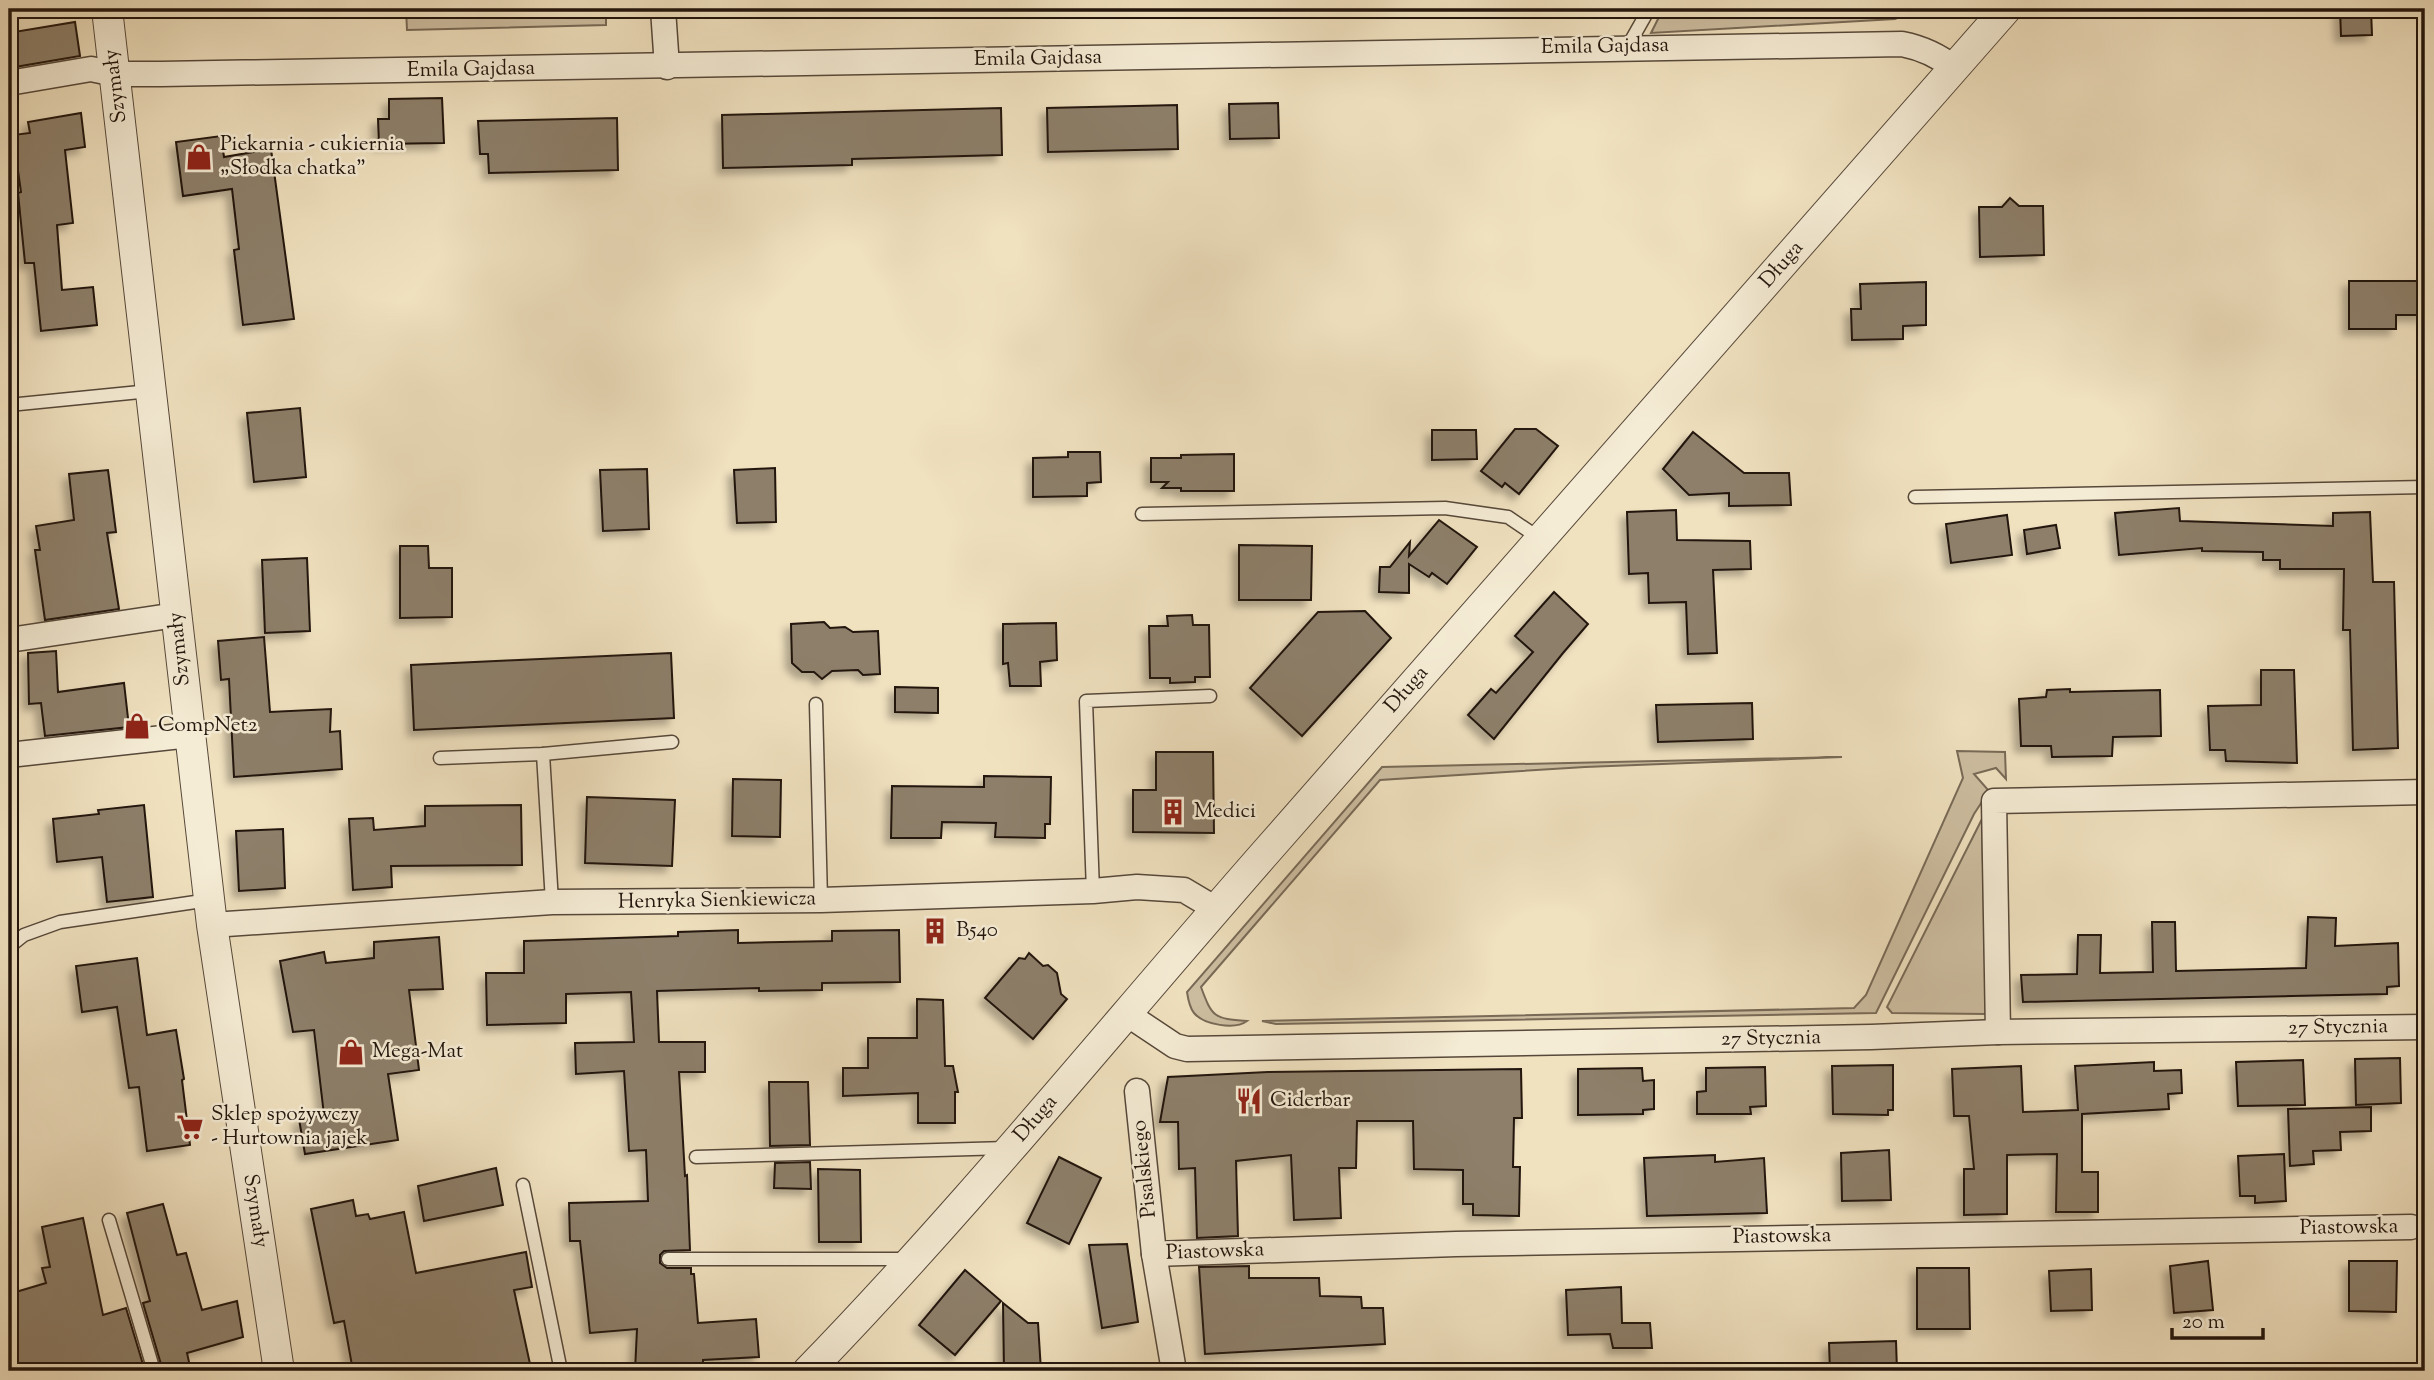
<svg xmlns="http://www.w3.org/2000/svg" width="2434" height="1380" font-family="'Sorts Mill Goudy',serif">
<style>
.green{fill:#cdbea1;stroke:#786a57;stroke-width:2}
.building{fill:#8d7f6a;stroke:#22150d;stroke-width:2;filter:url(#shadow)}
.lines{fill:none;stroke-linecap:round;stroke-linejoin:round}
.service-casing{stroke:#56483a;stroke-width:15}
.minor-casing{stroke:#56483a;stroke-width:27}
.tertiary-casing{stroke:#56483a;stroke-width:32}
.service{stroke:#f5ecd5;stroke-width:12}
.minor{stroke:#f5ecd5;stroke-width:24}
.tertiary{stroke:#f5ecd5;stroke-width:30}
.labels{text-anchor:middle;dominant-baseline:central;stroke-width:5;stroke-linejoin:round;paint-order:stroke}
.street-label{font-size:21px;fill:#22150d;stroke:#f5ecd5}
.poi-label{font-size:21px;fill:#22150d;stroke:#f5ecd5;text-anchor:start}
</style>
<defs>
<filter id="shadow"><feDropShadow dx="-6" dy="6" stdDeviation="3.5" flood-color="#0004"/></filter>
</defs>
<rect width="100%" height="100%" fill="#f0e1bf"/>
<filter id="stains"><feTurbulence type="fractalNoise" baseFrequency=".00286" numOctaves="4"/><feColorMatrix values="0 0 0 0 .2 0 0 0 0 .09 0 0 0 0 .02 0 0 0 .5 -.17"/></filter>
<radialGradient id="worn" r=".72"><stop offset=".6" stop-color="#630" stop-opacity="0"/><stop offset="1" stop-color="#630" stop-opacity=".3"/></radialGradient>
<g class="green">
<path d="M406 9H606V25L407 30Z"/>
<path d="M1663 9 1696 10 1911 9 1907 14 1895 19 1651 33Z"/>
<path d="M1957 751 2005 752 2006 779 1996 768 1974 774 1989 791 1974 814 1876 1013 1276 1024 1262 1021 1854 1008 1866 995 1963 778Z"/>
<path d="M1842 757 1585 767 1380 780 1201 987C1212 1017 1214 1019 1247 1021 1235 1030 1204 1025 1194 1013 1190 1008 1188 999 1187 992L1382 767Z"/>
<path d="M1982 819 1986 1014 1892 1013 1887 1007Z"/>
</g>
<g class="building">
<path d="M2340 9H2371L2372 35 2341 36Z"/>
<path d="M75 22 80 56 9 68V38L14 36V32Z"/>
<path d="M442 98 444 143 379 144 378 119H389V99Z"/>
<path d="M1278 103 1279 138 1230 139 1229 104Z"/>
<path d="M1177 105 1178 149 1048 152 1047 108Z"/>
<path d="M1001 108 1002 155 852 159V165L723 168 722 115Z"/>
<path d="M81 113 85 147 65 150 73 223 57 225 62 290 93 287 97 325 41 331 34 263H25L18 193 21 192 13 135 30 133 28 122Z"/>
<path d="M617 118 618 170 489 173 488 154H480L478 121Z"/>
<path d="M221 136 224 157 271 149 294 319 243 325 234 250 239 249 232 189 183 196 176 142Z"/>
<path d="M2010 198 2019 206H2043L2044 255 1980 257 1979 207H2002Z"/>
<path d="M2349 281H2425V315H2396V329H2349Z"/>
<path d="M1926 282V325L1903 326V339L1852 340 1851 309H1861L1860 284Z"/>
<path d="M300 408 306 477 254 482 247 413Z"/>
<path d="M1515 429H1536L1558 446 1519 494 1505 483 1502 487 1481 471Z"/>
<path d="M1432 430H1476L1477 459 1432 460Z"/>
<path d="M1693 432 1744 473H1789L1791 505 1729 506V493L1689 495 1663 469Z"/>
<path d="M1068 452H1100L1101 482 1087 483V496L1033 497V458L1068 457Z"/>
<path d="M1234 454V491H1181V488H1162L1168 482H1151V458H1181V455Z"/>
<path d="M775 468 776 522 737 523 734 470Z"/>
<path d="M647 469 649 529 603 531 600 470Z"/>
<path d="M108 470 116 532 107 533 119 609 45 620 35 550H40L36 526 74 520 69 474Z"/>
<path d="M2179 508 2180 521 2333 526V513L2370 512 2373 582H2394L2398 748 2353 750 2350 630H2343L2344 569H2280V560H2263V552L2202 551V548L2119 555 2115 513Z"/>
<path d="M1676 510 1677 540 1750 541 1751 569 1713 570 1717 653 1688 654 1686 602 1649 603 1648 573 1629 574 1627 512Z"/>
<path d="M2007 515 2012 555 1951 563 1946 524Z"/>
<path d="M1439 520 1477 547 1447 584 1432 573 1429 577 1409 564V593L1379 592 1380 567H1390L1410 542 1409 556Z"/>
<path d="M2056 525 2060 548 2027 554 2024 530Z"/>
<path d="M1239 545 1312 546 1311 600H1239Z"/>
<path d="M400 546H428L429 568H452V617L400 618Z"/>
<path d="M307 558 310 631 265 633 262 560Z"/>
<path d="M1554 592 1588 624 1563 653 1494 739 1468 715 1491 689 1496 693 1533 652 1515 636Z"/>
<path d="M1365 611 1391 638 1302 736 1250 688 1318 612Z"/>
<path d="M1192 615 1193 625H1209L1210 677H1195V682L1170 683V678H1150L1149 626H1168L1167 616Z"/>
<path d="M824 622 830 628 845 627 853 632 878 631 880 674 863 675 858 670 832 671 822 679 814 672H802L792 663 791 624Z"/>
<path d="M1056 623 1057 660 1040 662 1041 686H1010L1008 663 1003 664V624Z"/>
<path d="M264 637 270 712 331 709 330 732 340 731 342 769 234 777 229 679 221 680 218 641Z"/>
<path d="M56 651 58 692 124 683 129 727 45 736 41 703 29 704 28 653Z"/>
<path d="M671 653 674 718 414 730 411 665Z"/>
<path d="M2261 670H2294L2297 763 2226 761 2225 750H2210L2208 706 2261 705Z"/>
<path d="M895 687 938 688V713L895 712Z"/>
<path d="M2070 689V692L2160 690 2161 736 2113 737 2112 756 2052 757 2051 746H2021L2019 699 2046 697 2047 690Z"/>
<path d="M1752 703 1753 739 1658 742 1656 705Z"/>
<path d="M1156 752H1213L1214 833 1133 832V790H1156Z"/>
<path d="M984 776 1051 777 1050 824H1045V838L995 837 996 823 942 822 941 838H891L892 786 984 787Z"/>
<path d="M733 779 781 780 780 837 732 836Z"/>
<path d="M587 797 675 800 672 866 585 863Z"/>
<path d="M144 805 153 897 107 902 102 857 57 862 53 819 99 814 98 810Z"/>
<path d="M521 805 522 865 391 866 392 887 353 890 349 819 373 818 374 830 425 826V806Z"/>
<path d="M283 829 285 888 239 891 236 831Z"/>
<path d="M2308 917 2336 918 2335 946 2398 943 2399 986 2387 987V994L2023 1002 2021 975 2077 974 2078 935H2101L2100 973 2153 972 2152 922H2175L2176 971 2306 968Z"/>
<path d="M738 930V943L832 941V931L899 930 900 982 822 983V990L759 991V988L657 991 659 1042H705V1072H679L685 1176 687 1175 690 1250 664 1251 660 1255V1263L667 1268H691V1274H694L698 1323 756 1319 759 1357 703 1360V1371H635L637 1329 590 1333 580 1241H570L569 1203 648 1201 646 1150 629 1151 624 1071 576 1074 575 1043 634 1042 631 992 566 994V1023L487 1025 486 973H524V941L678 936V932Z"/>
<path d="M439 937 443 989 409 990 419 1070 388 1074 398 1140 305 1154 299 1119 324 1115 314 1030 293 1032 280 961 324 952 326 963 374 958V942Z"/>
<path d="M1029 953 1043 966 1048 965 1057 973 1061 994 1067 999 1033 1039 985 998 1019 958 1025 959Z"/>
<path d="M137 958 147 1035 176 1030 184 1079 182 1080 190 1145 147 1151 139 1087 129 1088 117 1007 82 1012 76 966Z"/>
<path d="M917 999 943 1000 945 1066H953L958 1092H955V1123H918V1093L843 1096V1068H868V1038H917Z"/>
<path d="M2400 1058 2401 1103 2356 1105 2355 1059Z"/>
<path d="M2303 1060 2305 1105 2238 1106 2236 1062Z"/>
<path d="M2154 1062V1071L2181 1070 2182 1093 2168 1094 2169 1109 2082 1114V1172H2098V1212H2056L2057 1154 2007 1155V1214L1964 1215V1169H1974L1969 1116H1954L1952 1069 2021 1066 2023 1112 2078 1110 2075 1066Z"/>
<path d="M1893 1065V1110H1888V1115L1833 1114 1832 1066Z"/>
<path d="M1765 1067 1766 1106 1750 1107 1751 1114H1697V1092L1706 1091V1068Z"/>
<path d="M1642 1068 1643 1081 1654 1080V1109L1643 1110V1114L1578 1115V1069Z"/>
<path d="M1521 1069 1522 1118H1514L1513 1167H1520L1519 1216 1473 1215V1204H1463V1170L1414 1169 1413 1121H1357L1356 1168H1339L1341 1218 1294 1220 1291 1155 1236 1161 1238 1236 1197 1238 1195 1168 1179 1169 1178 1122H1160L1168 1077 1268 1072Z"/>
<path d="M769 1082H808L810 1145 770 1146Z"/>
<path d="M2371 1107V1131L2340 1132 2341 1150 2313 1151 2314 1164 2290 1166 2288 1109Z"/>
<path d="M1889 1150 1891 1200 1842 1201 1841 1153Z"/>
<path d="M2284 1154 2286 1201 2255 1203V1196H2240L2238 1156Z"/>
<path d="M1715 1155V1162L1764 1158 1767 1213 1647 1216 1644 1158Z"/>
<path d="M1059 1157 1101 1178 1069 1244 1027 1223Z"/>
<path d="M810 1162 811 1189 774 1188 775 1163Z"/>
<path d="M496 1168 503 1205 424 1221 418 1186Z"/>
<path d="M818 1169 860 1170 861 1242H819Z"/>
<path d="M353 1200 356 1216 368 1214 370 1219 404 1212 416 1273 526 1252 532 1287 514 1290 530 1364 495 1371H353L344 1321 334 1323 311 1209Z"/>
<path d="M163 1204 177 1255 186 1253 202 1310 237 1301 243 1337 187 1353 191 1371H163L143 1303 150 1301 127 1213Z"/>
<path d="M83 1218 103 1315 126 1308 145 1371H19L13 1349 9 1350V1294L46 1283 42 1268 50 1267 42 1227Z"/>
<path d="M1127 1244 1138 1322 1102 1328 1089 1245Z"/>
<path d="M2208 1261 2213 1310 2174 1313 2170 1266Z"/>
<path d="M2349 1261H2397L2396 1312 2349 1311Z"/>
<path d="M1249 1266V1278H1319L1320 1296 1361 1297 1362 1308H1383L1385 1344 1205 1354 1199 1267Z"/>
<path d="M1917 1268H1969L1970 1329H1917Z"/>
<path d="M2091 1269 2092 1310 2051 1311 2049 1271Z"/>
<path d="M965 1270 1001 1301 955 1355 919 1325Z"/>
<path d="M1621 1287 1622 1323H1650L1652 1348H1613L1610 1334 1568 1335 1566 1290Z"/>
<path d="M1003 1303 1028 1323H1038L1041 1371H1004Z"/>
<path d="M1896 1341 1897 1371H1830L1829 1343Z"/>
</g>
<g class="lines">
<g class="service-casing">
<g id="service">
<path d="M1628 46 1649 9"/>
<path d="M9 405 150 391"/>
<path d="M1915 497 2425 487"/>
<path d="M1142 514 1445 508 1508 517 1539 538"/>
<path d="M816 704 821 900"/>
<path d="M543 754 552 902"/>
<path d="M440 758 543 754 672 742"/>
<path d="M1093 891 1086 701 1210 696"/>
<path d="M9 947 24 935 60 922 209 900"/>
<path d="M696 1157 1007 1148"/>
<path d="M523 1185 561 1371"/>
<path d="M109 1220 154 1371"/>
<path d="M668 1259H910"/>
</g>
</g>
<g class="minor-casing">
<g id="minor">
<path d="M663 9 667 67"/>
<path d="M9 83 91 69 115 74H161C741 66 1321 49 1902 44 1922 48 1938 55 1954 68"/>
<path d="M9 640 176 615"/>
<path d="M9 755 190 735"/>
<path d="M212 925 552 902 821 900 1093 891 1137 887 1184 890 1216 909"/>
<path d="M1127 1014 1175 1046 1187 1049 1871 1037 1998 1032 2425 1027"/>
<path d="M1998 1032 1994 801 2425 792"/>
<path d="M1137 1091 1154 1254 1174 1371"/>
<path d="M1154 1254 1456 1244 2411 1227"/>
</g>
</g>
<g class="tertiary-casing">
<g id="tertiary">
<path d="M107 9 212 925 279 1371"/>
<path d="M808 1371C969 1205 1114 1025 1266 852 1512 570 1761 291 2006 9"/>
</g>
</g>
<use href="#service" class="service"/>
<use href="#minor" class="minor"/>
<use href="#tertiary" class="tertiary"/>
</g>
<defs>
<g id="shop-bare" transform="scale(2.1)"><path d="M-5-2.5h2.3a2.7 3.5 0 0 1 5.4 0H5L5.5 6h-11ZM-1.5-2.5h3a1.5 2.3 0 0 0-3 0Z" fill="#8f2418" stroke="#f5ecd5" stroke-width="2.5" paint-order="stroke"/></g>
<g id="building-bare" transform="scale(2.1)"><path d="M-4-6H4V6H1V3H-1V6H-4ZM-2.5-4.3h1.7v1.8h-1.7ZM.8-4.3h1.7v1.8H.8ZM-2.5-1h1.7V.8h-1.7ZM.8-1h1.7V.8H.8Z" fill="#8f2418" stroke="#f5ecd5" stroke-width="2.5" paint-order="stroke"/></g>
<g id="restaurant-bare" transform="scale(2.1)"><path d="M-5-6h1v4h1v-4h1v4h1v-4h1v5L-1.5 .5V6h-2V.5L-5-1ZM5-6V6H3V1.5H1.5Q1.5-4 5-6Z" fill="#8f2418" stroke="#f5ecd5" stroke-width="2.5" paint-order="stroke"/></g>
<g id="supermarket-bare" transform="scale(2.1)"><path d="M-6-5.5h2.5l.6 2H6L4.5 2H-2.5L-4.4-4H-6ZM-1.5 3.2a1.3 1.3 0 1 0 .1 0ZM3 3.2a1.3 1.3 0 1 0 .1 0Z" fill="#8f2418" stroke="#f5ecd5" stroke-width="2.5" paint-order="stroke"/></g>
</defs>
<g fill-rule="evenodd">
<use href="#shop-bare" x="199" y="157"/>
<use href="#shop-bare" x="137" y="726"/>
<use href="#building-bare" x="1173" y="812"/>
<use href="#building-bare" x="935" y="931"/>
<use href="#shop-bare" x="351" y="1052"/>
<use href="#restaurant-bare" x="1249" y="1101"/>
<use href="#supermarket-bare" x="190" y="1127"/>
</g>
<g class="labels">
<g class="street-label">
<text transform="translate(1605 47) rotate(-1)">Emila Gajdasa</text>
<text transform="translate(1038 59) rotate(-1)">Emila Gajdasa</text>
<text transform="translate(471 70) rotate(-1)">Emila Gajdasa</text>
<text transform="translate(116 86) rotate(-97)">Szymały</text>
<text transform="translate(1782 265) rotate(-49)">Długa</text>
<text transform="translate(180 649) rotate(-96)">Szymały</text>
<text transform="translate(1407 690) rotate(-49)">Długa</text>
<text transform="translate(717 901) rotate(-1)">Henryka Sienkiewicza</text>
<text transform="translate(2338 1028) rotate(-1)">27 Stycznia</text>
<text transform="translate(1771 1039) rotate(-1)">27 Stycznia</text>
<text transform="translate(1036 1119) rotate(-49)">Długa</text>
<text transform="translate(1145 1169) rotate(-96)">Pisalskiego</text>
<text transform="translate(255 1211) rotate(81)">Szymały</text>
<text transform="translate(2349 1228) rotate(-1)">Piastowska</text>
<text transform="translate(1782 1237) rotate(-1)">Piastowska</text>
<text transform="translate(1215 1252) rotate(-2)">Piastowska</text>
</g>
<g class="poi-label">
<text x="220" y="145">Piekarnia - cukiernia<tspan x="220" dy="24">„Słodka chatka”</tspan></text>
<text x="158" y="726">CompNet2</text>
<text x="1194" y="812">Medici</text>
<text x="956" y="931">B540</text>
<text x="372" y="1052">Mega-Mat</text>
<text x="1270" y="1101">Ciderbar</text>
<text x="211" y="1115">Sklep spożywczy<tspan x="211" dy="24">- Hurtownia jajek</tspan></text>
</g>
</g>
<rect width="2434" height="1380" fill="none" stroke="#f0e1bf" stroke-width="35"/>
<rect x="10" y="10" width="2413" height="1359" fill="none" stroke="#22150d" stroke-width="3.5"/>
<rect x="18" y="18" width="2399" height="1345" fill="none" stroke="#22150d" stroke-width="2"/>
<path d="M2172 1328v10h91v-10" fill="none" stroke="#22150d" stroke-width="3.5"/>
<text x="2182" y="1328" font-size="21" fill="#22150d" stroke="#f5ecd5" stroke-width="5" paint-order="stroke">20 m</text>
<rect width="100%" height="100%" filter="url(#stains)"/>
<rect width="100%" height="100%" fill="url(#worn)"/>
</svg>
